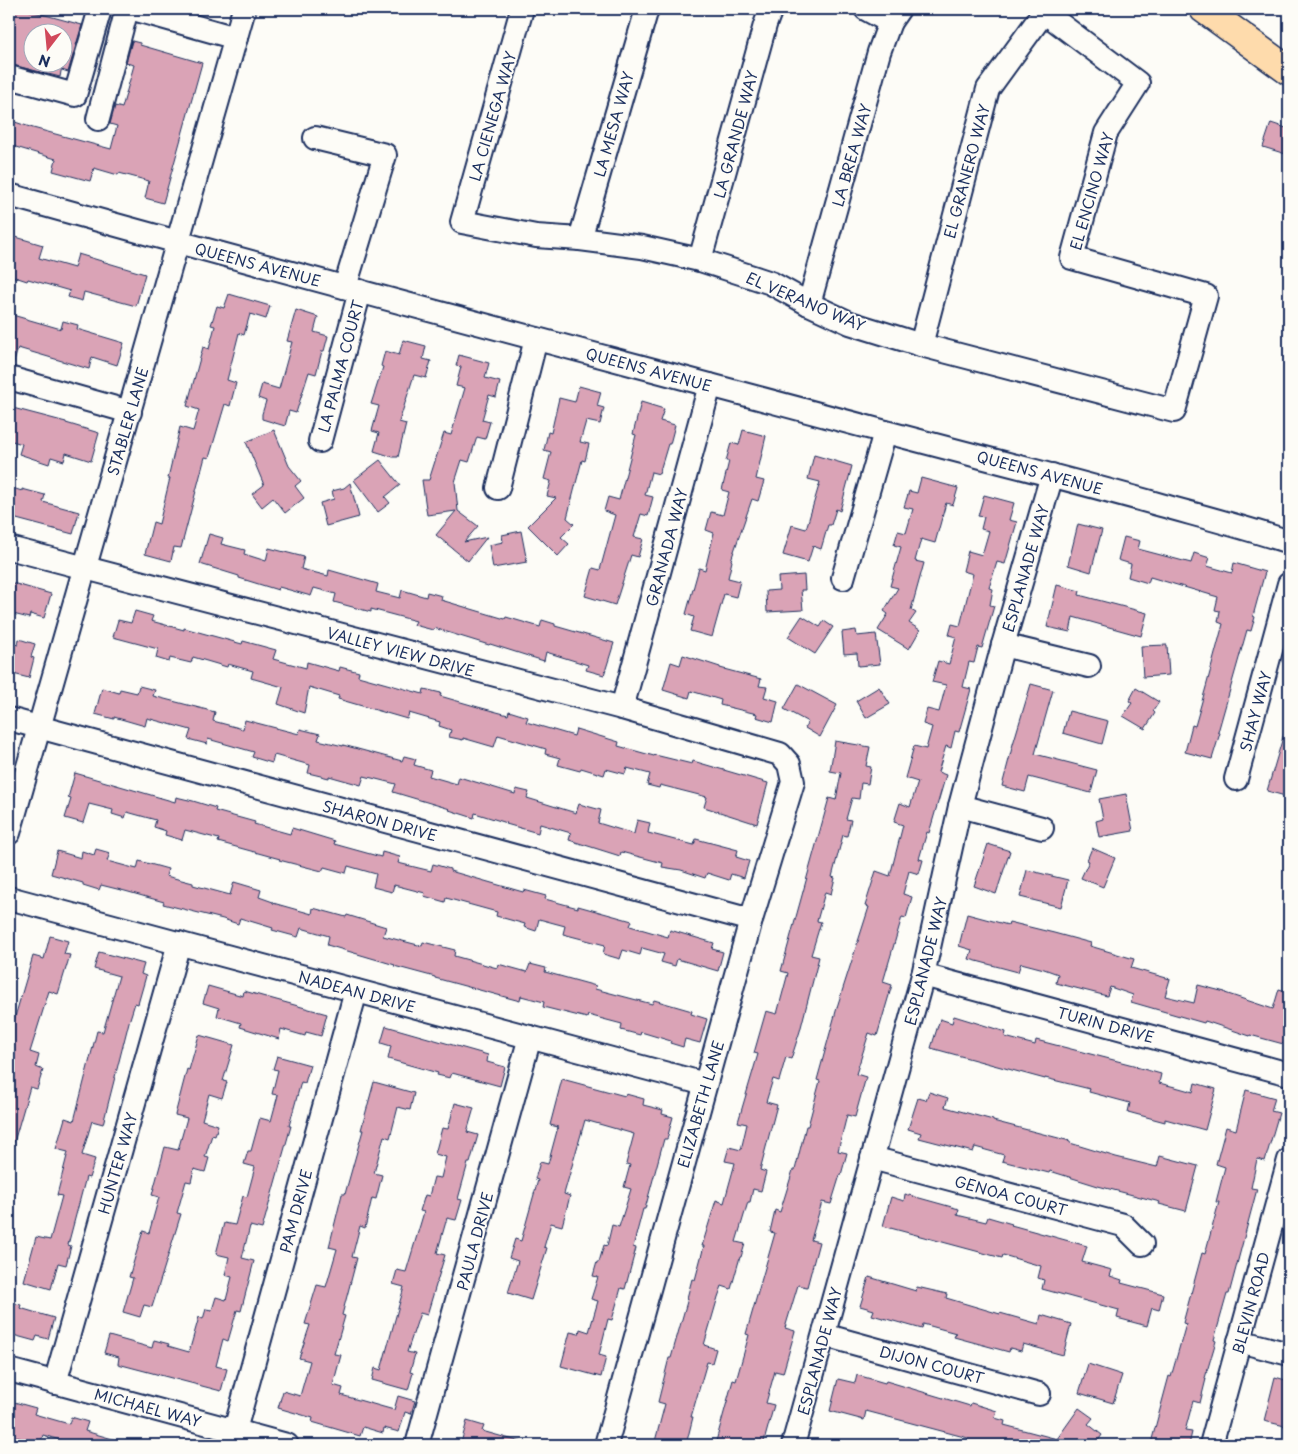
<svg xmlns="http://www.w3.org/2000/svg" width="1298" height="1454" font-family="'Playpen Sans',sans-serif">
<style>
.building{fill:#daa3b6;stroke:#1b2f5e;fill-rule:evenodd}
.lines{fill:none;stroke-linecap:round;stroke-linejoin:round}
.minor-casing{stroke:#1b2f5e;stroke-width:26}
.major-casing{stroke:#1b2f5e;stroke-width:31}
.minor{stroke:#fdfcf7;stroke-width:22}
.major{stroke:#fedbac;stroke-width:28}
.labels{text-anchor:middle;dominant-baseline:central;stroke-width:4;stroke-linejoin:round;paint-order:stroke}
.street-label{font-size:15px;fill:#1b2f5e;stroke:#fdfcf7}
</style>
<rect width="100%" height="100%" fill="#fdfcf7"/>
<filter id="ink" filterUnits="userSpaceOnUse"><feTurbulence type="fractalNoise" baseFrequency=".02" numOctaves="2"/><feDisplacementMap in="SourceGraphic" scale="10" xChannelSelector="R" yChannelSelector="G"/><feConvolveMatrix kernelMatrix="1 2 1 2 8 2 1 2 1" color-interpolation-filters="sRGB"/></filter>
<g filter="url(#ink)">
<g class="building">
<path d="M9 9H23L82 25 68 72 62 70V66L60 77 9 64ZM32 32H62V62H32Z"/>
<path d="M132 41 140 43V45L202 63 163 203 145 198 149 181 119 173 118 175 94 168 90 181 53 171 56 159 9 145V120L33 128 111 149 117 126 110 124 115 106 122 108 134 65 126 63Z"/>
<path d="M1271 123 1289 129V155L1263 147Z"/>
<path d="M9 235 43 245 39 258 74 268 78 254 145 274 136 306 84 292 82 301 68 297 70 291 28 279 27 281 9 275Z"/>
<path d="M229 294 270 306 266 319 250 314 244 335 239 333 227 380 236 383 230 406 225 404 209 458 205 457 181 548 174 547 171 561 145 554 153 522 159 524 170 478H168L180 427 193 431 199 410 187 406 203 347 209 349 215 326 211 325 217 306 224 308Z"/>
<path d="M296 310 318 317 314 332 328 336 324 351H322L316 374 309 372 296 413 289 411 285 426 262 419V414L266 401 258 398 262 384 279 389 292 342 287 341Z"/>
<path d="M9 314 61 329 63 321 78 325 77 329 124 343 117 365 92 357 89 369 18 348 13 366 9 365Z"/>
<path d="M403 340 426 346 423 359 431 361 426 378 414 375 399 422 406 424 398 457H393L374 451 379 433 372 431 379 406 371 404 383 367 381 366 385 351 399 355Z"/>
<path d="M459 355 489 363 485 378 500 382 496 397 489 395 482 420 490 422 485 439 477 437 469 462 462 460 455 482 458 511 478 526 464 542 487 537 468 561 436 535 456 511 427 515 422 480H429L444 433 451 435 465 388 456 386 461 367 456 366Z"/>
<path d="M579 386 601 392 597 406 604 408 600 424 586 421 580 442 589 444 585 461 582 460 567 518 574 524 561 537 569 544 558 556 528 526 556 498 547 496 551 481 544 479 551 452 544 450 548 432 551 433 559 398 575 402Z"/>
<path d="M641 402 664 409 660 421 675 425 670 444H668L659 474 651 472 645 495 653 497 648 516 641 514 634 537 643 539 638 557 631 555 615 605 585 596 593 568 600 570 615 515 604 511 608 497 619 500 636 435 633 434Z"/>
<path d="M9 407 66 422V423L99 433 91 461 66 453 64 461 51 457 49 464 19 454 22 444 9 440Z"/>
<path d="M274 430 289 466 301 481 295 486 304 498 285 513 273 498 262 507 252 494 264 485 246 442Z"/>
<path d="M743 430 766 436 756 479 764 481 758 501 752 499 731 560 732 561 728 578 740 581 736 597 724 594 712 637 690 631 694 617 686 614 699 568 705 570 714 533 706 530 711 512 723 515 729 492 722 490 729 461H726L731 443 739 445Z"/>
<path d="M814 455 852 466 840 511 836 509 831 525H828L821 549 813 546 808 562 783 555 792 525 806 529 820 482 808 479Z"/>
<path d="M380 460 400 485 385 497 390 503 378 512 354 480Z"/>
<path d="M921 478 958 488 953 505 946 503 935 543 921 539 915 561 924 563 911 610 916 613 909 623 920 630 909 649 878 630 888 614 884 611 898 588 890 586 901 547 894 545 898 531 906 533 913 509 904 507 909 491 917 493Z"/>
<path d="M350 483 359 517 326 526 320 503 334 499 332 491 344 488Z"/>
<path d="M9 487 22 491V489L45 495 43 502 79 512 73 534 9 517Z"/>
<path d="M984 495 1014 503 1009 520 1017 522 1005 564 997 562 989 588 993 589 990 605 994 606 982 648 978 647 974 663 969 662 963 687 971 689 959 732 955 731 951 748 946 746 938 772 946 775 929 833 927 832 919 859 923 860 919 874 909 871 903 894 912 897 906 918 902 917 883 982 892 985 877 1036 869 1033 856 1074 866 1077 855 1117 847 1115 838 1151 847 1153 841 1175H840L831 1204 822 1202 815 1226 811 1240 819 1242 807 1287 798 1285 785 1328 795 1331 783 1373 775 1371 766 1403 774 1405 763 1445H715L733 1380 736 1381 749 1335 746 1334 775 1233 770 1232 775 1210 780 1212 793 1170H795L806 1126H808L820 1081 817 1080 838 1004 869 907 865 906 876 871 890 876 903 825 894 822 900 803 910 807 918 782 905 778 914 746 926 749 932 727 923 724 927 709 939 712 946 685 932 682 938 661 949 664 956 637 949 635 952 624 960 626 973 574 963 571 968 551 982 555 989 531 981 529 984 517 978 516Z"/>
<path d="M1078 524 1102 530 1091 572 1068 565Z"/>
<path d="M521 531 527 562 493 568 489 545 503 542 502 535Z"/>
<path d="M209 534 223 538 221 544 245 550 244 554 266 561 269 548 304 557 301 569 328 576 329 570 378 584 376 592 400 598 402 590 426 597 427 592 442 596 441 600 505 619 506 617 540 627 542 620 555 624V626L614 643 604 675 586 670 588 665 546 652 544 661 490 644 489 645 434 628 433 630 414 625 416 621 371 609V612L334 602 336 594 314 588 311 596 279 587 278 590 239 578V576L200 564Z"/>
<path d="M1124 537 1140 541 1138 549 1191 563 1194 553 1210 558 1207 566 1232 573 1234 563 1265 572 1253 616 1255 617 1251 631 1247 630 1218 732 1220 733 1212 759 1185 752 1192 725 1195 726 1206 687 1223 624 1218 622 1220 611 1215 610 1218 597 1150 577 1148 583 1128 577 1131 564 1118 560Z"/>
<path d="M804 575 805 590H801L803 610 767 612 766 591 779 590 778 577Z"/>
<path d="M9 582 51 594 44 618 30 614 29 618 9 613Z"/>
<path d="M1057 585 1080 591 1079 595 1147 613 1141 636 1073 617 1070 632 1047 627Z"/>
<path d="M135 611 153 616 151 621 184 630V628L242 644 243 641 276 650 273 659 306 668 307 662 339 671 340 667 359 672 358 676 423 694 424 689 441 693 440 696 478 707 508 715 509 711 528 717 526 722 574 736 576 729 619 742 618 746 654 756 655 755 692 764 693 761 768 783 757 824 704 807 707 797 660 785 659 788 647 785 650 774 627 768 625 774 606 769 604 775 581 768 580 771 558 765 560 758 545 754 546 749 536 746 498 735 494 747 463 738V740L449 737 451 730 439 726 440 722 409 713 407 719 338 699 339 696 309 687 304 713 278 704 283 687 251 678 253 671 228 664 227 667 193 657 191 663 170 658 169 662 156 658 158 649 113 637 118 620 131 623Z"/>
<path d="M802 616 820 627 824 621 833 627 815 654 788 637Z"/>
<path d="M856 630 857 636 876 634 880 664 858 666 857 653 844 654 842 632Z"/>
<path d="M19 639 35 644 31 657 34 658 29 678 9 673V642L18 645Z"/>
<path d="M1167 645 1169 675 1143 677 1141 646Z"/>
<path d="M683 655 720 667V668L761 679 759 686 767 687 764 697 778 701 773 722 756 717 757 714 720 705 721 700 691 691 689 698 663 690 671 662 680 665Z"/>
<path d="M798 684 837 705 820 737 805 728 808 722 784 709Z"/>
<path d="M1031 684 1053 690 1035 754 1097 770 1091 793 1029 777 1025 792 1002 786 1013 744Z"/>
<path d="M139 686 155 690 153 696 215 712 213 721 243 729 245 720 299 734 300 729 320 734 318 740 343 746V745L402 761 404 756 416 759 414 765 431 770 429 776 457 784 459 777 515 794 516 789 529 792 527 798 576 813 579 804 601 810 598 823 634 834 637 820 650 823 648 833 694 845 696 839 738 850 736 857 749 861 744 878 731 874 729 880 707 873 705 878 681 870 662 867 663 863 621 852 620 856 569 840 571 833 540 824 538 833 506 824 507 823 475 813 474 818 449 810 450 809 393 792 396 784 364 776 361 785 329 776V778L308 773 310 765 274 755 272 763 252 757 254 752 208 739 207 744 188 739 191 730 147 718 145 726 114 717V719L95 714 102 688 119 693 120 689 137 693Z"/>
<path d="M879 687 890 704 866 718 856 701Z"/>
<path d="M1136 688 1159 702 1153 711 1155 713 1145 729 1123 716 1132 703 1129 701Z"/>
<path d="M1069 711 1108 721 1102 744 1063 733Z"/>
<path d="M1286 727H1289V797L1267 791Z"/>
<path d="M835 741 870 747 866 766 871 767 868 784 861 783 859 799 852 798 846 819 851 820 847 836 843 835 832 877 835 878 831 894 825 892 817 921 821 922 811 955 819 957 800 1031 791 1059 786 1057 779 1081 773 1079 766 1102 777 1105 760 1170 766 1172 761 1191 753 1189 750 1202H748L736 1242 745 1244 741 1257H740L731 1289 722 1286 718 1297 704 1345 716 1349 712 1363 707 1362 691 1417H693L686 1445H654L665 1404 658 1402 669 1358H671L688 1298H687L692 1279 695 1280 704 1246H702L716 1200 724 1203 735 1163 725 1161 729 1147 741 1150 747 1124 738 1122 758 1054 754 1053 766 1011 777 1014 788 973 781 971 829 798 836 800 841 773 830 771Z"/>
<path d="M75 773 175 802 176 797 193 801 216 808 215 811 255 822 254 824 290 834 292 828 335 841 334 844 381 857 382 852 400 857 398 863 431 871 433 864 450 869V871L523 892 524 890 546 896 545 899 578 908V906L632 921 630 926 668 937 670 930 714 943 712 949 723 952 718 971 677 959 675 966 661 962 664 954 642 948 640 955 623 950 620 959 603 954 605 945 563 934 565 926 539 919 536 931 524 927 525 924 496 916 497 912 446 898 445 902 424 896 425 893 394 885 392 892 373 887 376 874 348 866 346 873 324 867 322 871 279 860 280 859 218 842 219 839 185 830 182 840 165 835 166 831 154 827 156 820 127 812 125 818 112 814 113 810 89 804 83 823 65 818 71 799 68 798Z"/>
<path d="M1126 794 1133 831 1099 837 1096 821 1103 819 1099 799Z"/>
<path d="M988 844 1010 851 996 894 974 886Z"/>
<path d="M1092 848 1115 858 1103 887 1081 878 1089 861 1087 860Z"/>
<path d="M96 849 110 853 107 861 137 869 139 861 168 869 166 876 193 883V885L230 895 234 882 261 890 259 897 273 902V903L312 914 313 908 346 917 347 915 386 927 383 936 422 946 423 942 455 950 454 956 497 968 498 964 527 972 530 964 546 968 545 972 596 986 595 989 652 1004 654 1000 692 1011 691 1014 707 1019 700 1043 685 1039 683 1047 670 1043 671 1041 641 1032 640 1035 621 1030 622 1024 588 1015 587 1018 543 1007 544 1002 521 996 520 1001 435 978V977L394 966 395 965 327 945 329 936 301 928 298 937 272 930 273 928 240 918 238 924 223 919 163 904 164 902 125 891 101 885 99 890 83 885V883L51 874 57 851 81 858 82 851 94 855Z"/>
<path d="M1027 870 1068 880 1061 907 1020 897Z"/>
<path d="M967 914 1008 925 1009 922 1054 933 1091 943 1090 946 1134 959 1131 968 1170 979 1165 996 1194 1003 1198 985 1225 992V993L1273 1009 1279 989 1289 992V1037L1287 1045 1250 1035V1036L1205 1021 1204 1023 1131 1002 1133 995 1110 987 1107 996 1056 983 1058 974 1044 969 1021 963 1018 972 969 959 972 950 959 946Z"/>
<path d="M50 936 68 941 64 954 70 955 58 994 49 991 30 1052 39 1055 36 1067 43 1070 37 1089 30 1087 12 1149H9V1037L33 956 44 959Z"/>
<path d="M99 952 144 964 141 974 146 976 138 1004 135 1003 129 1022 103 1124 92 1121 82 1155 95 1159 89 1178 86 1177 68 1245 71 1246 66 1265 58 1263 51 1289 24 1281 36 1237 50 1240 62 1196 57 1195 68 1152 56 1149 65 1118 74 1121 97 1031 103 1032 119 976 94 969Z"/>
<path d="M208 986 243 996 244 991 327 1014 321 1036 306 1032 305 1036 281 1029 279 1039 240 1027 241 1023 217 1016 219 1008 203 1003Z"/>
<path d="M954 1016 1006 1032 1005 1037 1035 1045 1036 1040 1137 1066 1136 1067 1161 1074 1159 1083 1179 1088 1193 1092 1195 1083 1216 1089 1205 1130 1165 1119V1122L1128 1112 1130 1103 1089 1092 1090 1089 1045 1078V1079L931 1048 940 1019 952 1023Z"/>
<path d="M386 1026 488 1055 487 1062 505 1067 500 1086 452 1073 450 1078 437 1075 438 1073 388 1059 391 1046 381 1043Z"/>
<path d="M199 1035 234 1045 223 1081 227 1082 222 1098 209 1094 202 1120 218 1125 215 1136 212 1135 205 1157 209 1158 205 1172 194 1169 191 1182 186 1181 177 1213 181 1214 152 1307 144 1305 140 1317 123 1312 133 1278 129 1277 143 1231 149 1233 159 1197 152 1195 165 1147 178 1150 187 1118 175 1115 187 1069 189 1070Z"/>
<path d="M277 1056 310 1065 305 1083 301 1082 289 1126H291L262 1229 250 1226 242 1258 254 1261 241 1311 237 1310 228 1341 223 1339 216 1366 227 1369 221 1391 118 1364 119 1357 104 1353 109 1336 152 1348 154 1340 169 1344 168 1346 189 1352 199 1317 203 1319 206 1309 212 1310 216 1297 226 1300 232 1277 225 1275 229 1257 216 1254 224 1223 235 1225 243 1196 247 1197 255 1167 244 1164 248 1151H251L260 1118 271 1121 278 1095 272 1094 278 1070 273 1069Z"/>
<path d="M562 1079 625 1096 626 1094 644 1099 643 1105 663 1110 662 1114 673 1117 667 1139H664L645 1209H643L633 1247 636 1248 625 1289 621 1288 612 1320 608 1319 599 1355 606 1357 601 1377 561 1366 570 1332 579 1334 580 1329 589 1332 598 1301 591 1299 598 1277 593 1276 597 1262H599L604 1245 607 1246 612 1225 619 1227 631 1189 624 1187 630 1165 626 1164 634 1134 585 1120 564 1194 570 1196 562 1226 551 1223 544 1247 547 1248 531 1300 508 1293 518 1261 509 1258 515 1239 521 1241 538 1180 535 1179 540 1162 548 1164 558 1127 550 1125Z"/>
<path d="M374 1082 414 1093 410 1110 398 1107 390 1138 384 1136 374 1173 382 1175 376 1199 372 1198 365 1228 360 1226 352 1257 357 1258 342 1315 345 1316 334 1354 341 1355 333 1385 343 1388 341 1395 394 1410 398 1396 415 1401 411 1414 405 1412 399 1432 384 1428 383 1433 363 1427 360 1436 312 1422 313 1418 278 1408 283 1391 300 1396 310 1361 299 1358 310 1325 305 1324 317 1285 326 1287 337 1249 329 1247 342 1194H345L363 1130H361Z"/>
<path d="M1246 1090 1275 1098 1271 1111 1279 1113 1274 1130 1265 1161 1257 1159 1251 1188 1257 1189 1229 1294H1227L1214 1340 1216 1341 1205 1378 1206 1379 1200 1403 1193 1401 1185 1431 1192 1432 1189 1445H1160L1151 1443 1169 1376 1171 1377 1186 1324 1183 1323 1202 1253 1205 1254 1219 1202H1216L1225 1167 1216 1164 1226 1127 1236 1130Z"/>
<path d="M929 1092 948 1098 945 1107 993 1120V1121L1070 1141V1143L1116 1157 1157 1167 1160 1156 1198 1166 1186 1211 1159 1204 1160 1202 1098 1186 1050 1171 1049 1173 1002 1161 1004 1155 975 1147 973 1152 919 1138 921 1133 908 1129 918 1098 926 1100Z"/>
<path d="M455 1103 474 1108 467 1132 478 1135 470 1163H468L458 1199 462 1200 456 1220 447 1218 437 1253 445 1255 427 1315 420 1313 407 1352 415 1354 410 1372 413 1373 408 1390 372 1380 375 1368 381 1370 404 1287 393 1284 397 1270 406 1272 424 1212 420 1211 425 1195 429 1196 434 1177 441 1178 446 1157 435 1154 442 1128 448 1129Z"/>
<path d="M905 1194 959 1209 957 1215 986 1222 988 1217 1012 1224 1011 1225 1087 1246 1082 1262 1112 1270 1110 1276 1122 1280 1121 1283 1163 1294 1159 1310 1152 1308 1147 1326 1117 1318 1119 1310 1042 1289 1044 1280 1038 1278 1041 1266 1003 1255 1002 1258 883 1226 891 1197 904 1201Z"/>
<path d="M869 1277 916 1291 917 1287 947 1294 946 1298 1000 1314V1313L1039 1324 1041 1315 1071 1324 1063 1355 1023 1344 1021 1351 1010 1348 1009 1352 954 1337 956 1333 923 1324 922 1329 872 1315 874 1310 860 1306Z"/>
<path d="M9 1302 21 1305 20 1308 54 1318 48 1339 37 1336 35 1341 13 1335 12 1336H9Z"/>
<path d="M1088 1364 1122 1375 1113 1403 1079 1393Z"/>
<path d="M857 1375 885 1383 886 1381 970 1406 971 1403 997 1411 995 1418 1005 1421 1004 1425 1057 1439 1079 1408 1093 1418 1088 1424 1102 1435 1095 1445H981L967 1441 968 1438 866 1411 864 1420 830 1411 838 1379 855 1383Z"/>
<path d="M1275 1377 1289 1381V1427L1264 1421Z"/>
<path d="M14 1402 36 1408 34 1414 69 1424 71 1417 88 1422 85 1431 123 1442 122 1445H77L43 1435 40 1444 9 1435V1403L14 1404Z"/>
<path d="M467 1421 484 1426 482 1431 521 1442 520 1445H468L461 1443Z"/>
</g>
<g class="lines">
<g class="minor-casing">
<g id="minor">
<path d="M133 9 236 38"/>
<path d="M522 9 462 222 536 236 580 239 642 247 700 260 771 283 809 304 850 323 921 345 1174 411 1206 296 1072 258 1106 133 1138 83 1040 9"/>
<path d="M866 9 890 22"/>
<path d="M9 77 75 95 100 9"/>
<path d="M98 119 127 9"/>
<path d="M315 138 385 155 345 287"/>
<path d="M9 195C295 276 584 351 871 428 968 454 1065 478 1161 505 1204 517 1247 528 1289 542"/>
<path d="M580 239 647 9"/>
<path d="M700 260 765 25 771 9"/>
<path d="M809 304 879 52 890 22 899 9"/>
<path d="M921 345 988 89 1044 12"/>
<path d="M9 378 130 412"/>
<path d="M320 441 360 291"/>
<path d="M498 488 536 339"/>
<path d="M9 548 622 708 780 754 789 764 793 782 751 920 606 1445"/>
<path d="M843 578 885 432"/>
<path d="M1003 645 1089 666"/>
<path d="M622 708 710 385"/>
<path d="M9 719 751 920"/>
<path d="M1236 779 1289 584"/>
<path d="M960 806 1042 828"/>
<path d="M9 833 244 9"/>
<path d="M9 898 705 1084"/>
<path d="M923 975 1289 1074"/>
<path d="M872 1158 1123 1225 1142 1244"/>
<path d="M824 1335 1039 1394"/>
<path d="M1239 1341 1289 1354"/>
<path d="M9 1370 287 1445"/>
<path d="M55 1383 179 943"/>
<path d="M235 1430 356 991"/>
<path d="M417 1445 530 1037"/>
<path d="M793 1445 923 975 960 806 1003 645 1052 475"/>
<path d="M1211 1445 1289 1160"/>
</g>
</g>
<g class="major-casing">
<path id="major" d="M1204 9 1289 71"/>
</g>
<use href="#minor" class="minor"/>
<use href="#major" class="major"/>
</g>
</g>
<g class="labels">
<g class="street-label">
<text transform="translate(492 116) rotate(-74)">LA CIENEGA WAY</text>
<text transform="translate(613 124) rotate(-74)">LA MESA WAY</text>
<text transform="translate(735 134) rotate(-75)">LA GRANDE WAY</text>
<text transform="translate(851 155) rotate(-74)">LA BREA WAY</text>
<text transform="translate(966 171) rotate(-75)">EL GRANERO WAY</text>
<text transform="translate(1091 191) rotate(-74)">EL ENCINO WAY</text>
<text transform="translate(258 264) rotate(15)">QUEENS AVENUE</text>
<text transform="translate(806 301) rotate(23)">EL VERANO WAY</text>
<text transform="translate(340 366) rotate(-75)">LA PALMA COURT</text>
<text transform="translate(649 369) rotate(15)">QUEENS AVENUE</text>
<text transform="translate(127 421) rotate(-74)">STABLER LANE</text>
<text transform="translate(1040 472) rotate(15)">QUEENS AVENUE</text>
<text transform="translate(666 547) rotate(-75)">GRANADA WAY</text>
<text transform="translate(1025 568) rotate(-74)">ESPLANADE WAY</text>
<text transform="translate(401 651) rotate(15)">VALLEY VIEW DRIVE</text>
<text transform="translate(1255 711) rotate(-75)">SHAY WAY</text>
<text transform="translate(380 820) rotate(15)">SHARON DRIVE</text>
<text transform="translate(925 961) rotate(-76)">ESPLANADE WAY</text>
<text transform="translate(357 991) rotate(15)">NADEAN DRIVE</text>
<text transform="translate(1106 1024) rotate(15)">TURIN DRIVE</text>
<text transform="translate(700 1104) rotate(-74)">ELIZABETH LANE</text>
<text transform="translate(117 1163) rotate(-74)">HUNTER WAY</text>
<text transform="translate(1011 1195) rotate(15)">GENOA COURT</text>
<text transform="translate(295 1211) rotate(-75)">PAM DRIVE</text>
<text transform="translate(474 1241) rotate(-75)">PAULA DRIVE</text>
<text transform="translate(1250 1303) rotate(-75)">BLEVIN ROAD</text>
<text transform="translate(819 1351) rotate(-75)">ESPLANADE WAY</text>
<text transform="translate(932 1364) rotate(15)">DIJON COURT</text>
<text transform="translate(148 1407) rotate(15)">MICHAEL WAY</text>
</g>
</g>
<rect width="1298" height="1454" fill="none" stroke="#fdfcf7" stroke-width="30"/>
<rect x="15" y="15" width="1268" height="1424" fill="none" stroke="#1b2f5e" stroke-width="2" filter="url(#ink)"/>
<g transform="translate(48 48) rotate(196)"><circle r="24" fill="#fdfcf7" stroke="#a3aaba"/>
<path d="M0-4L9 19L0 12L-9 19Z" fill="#d1495b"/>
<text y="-8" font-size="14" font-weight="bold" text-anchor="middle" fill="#1b2f5e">N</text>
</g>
</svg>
